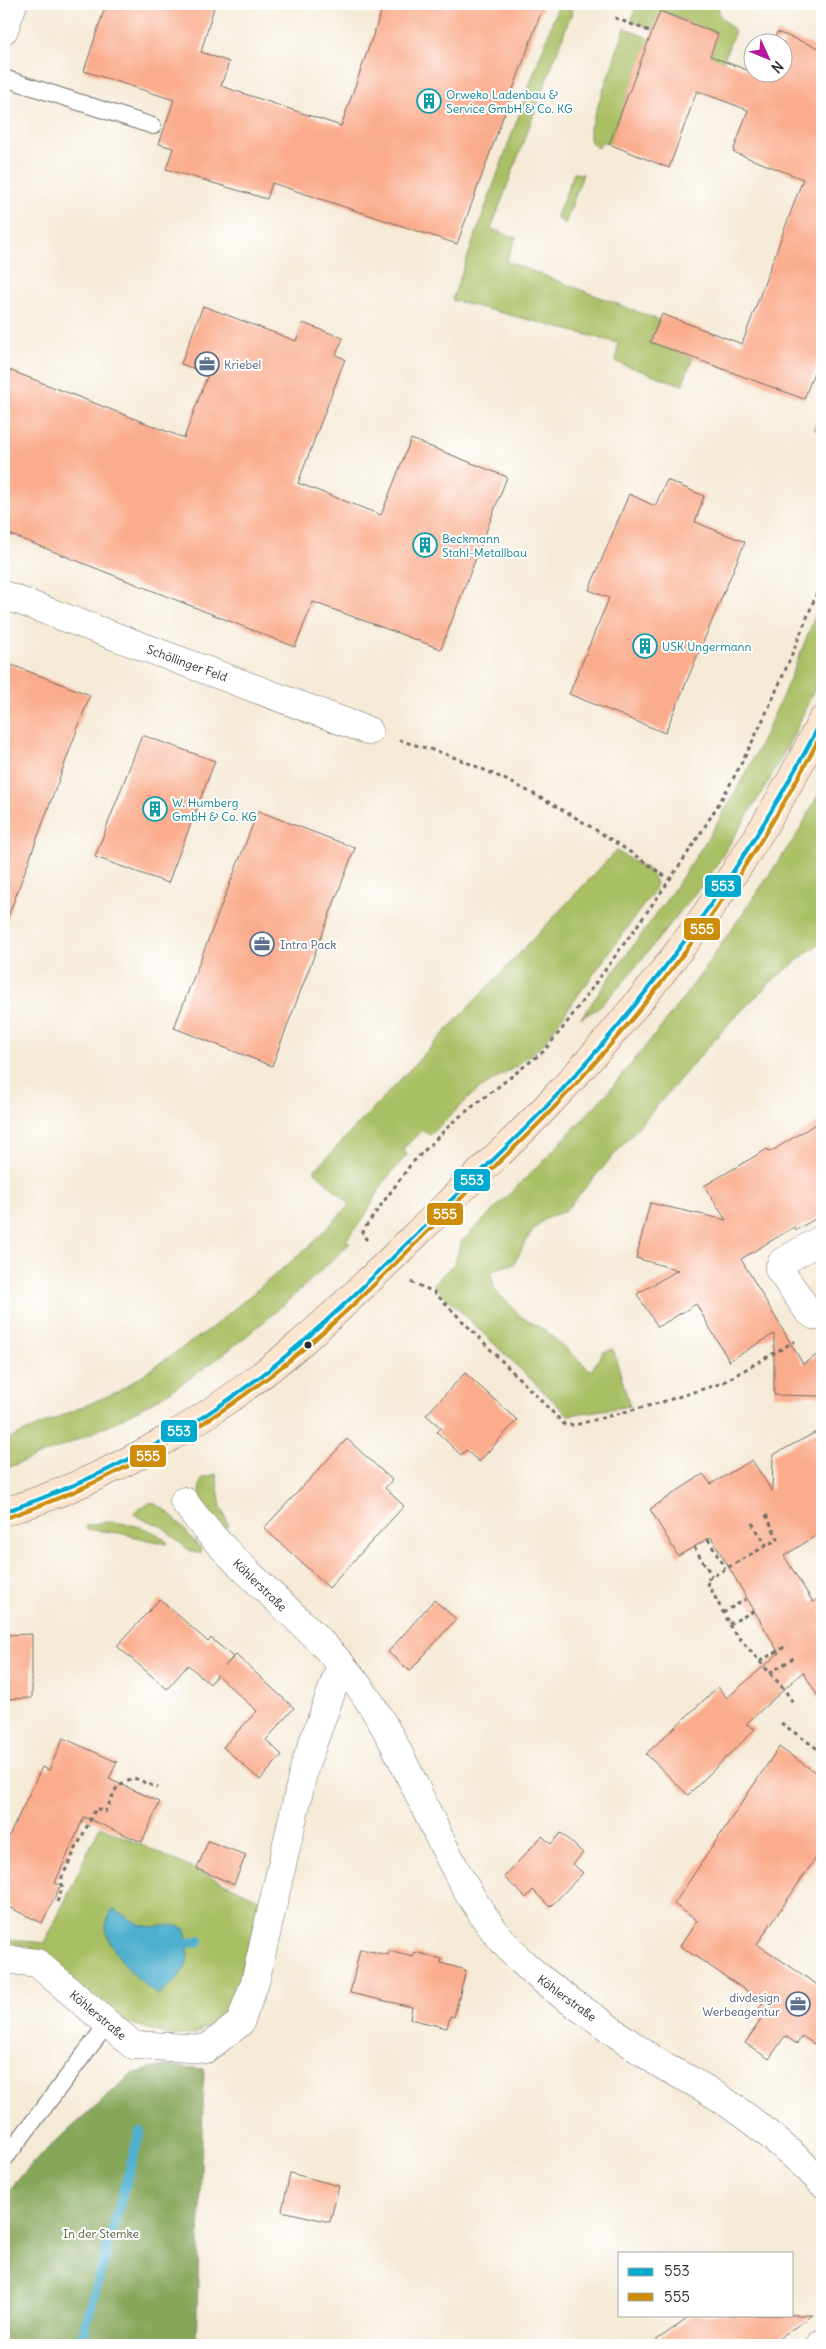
<svg xmlns="http://www.w3.org/2000/svg" width="826" height="2349" font-family="Delius,sans-serif">
<style>
.green{fill:#a9bf64;stroke:#6a7548}
.forest{fill:#86a65a;stroke:#586842}
.water{fill:#4fb0ce;stroke:#3d6e7c}
.lines{fill:none;stroke-linecap:round;stroke-linejoin:round}
.stream{stroke:#4fb0ce;stroke-width:10}
.building{fill:#faac8c}
.service-casing{stroke:#726e67;stroke-width:18}
.minor-casing{stroke:#726e67;stroke-width:29}
.secondary-casing{stroke:#726e67;stroke-width:29}
.path{stroke:#726e67;stroke-width:3;stroke-dasharray:4 4;stroke-linecap:butt}
.service{stroke:#fff;stroke-width:16}
.minor{stroke:#fff;stroke-width:28}
.secondary{stroke:#fce5cf;stroke-width:28}
.bus-1-casing{stroke:#fff;stroke-width:8}
.bus-2-casing{stroke:#fff;stroke-width:8}
.bus-1{stroke:#00a9ce;stroke-width:4}
.bus-2{stroke:#ce8d09;stroke-width:4}
.bus-dot{fill:#2b2b2b;stroke:#fff;stroke-width:2}
.labels{text-anchor:middle;dominant-baseline:central;stroke-width:4;stroke-linejoin:round;paint-order:stroke}
.culture-label{font-size:12px;fill:#0d838f;stroke:#fff;text-anchor:start}
.service-label{font-size:12px;fill:#4e5e75;stroke:#fff;text-anchor:start}
.street-label{font-size:12px;fill:#2b2b2b;stroke:#fff}
.park-label{font-size:12px;fill:#575f3f;stroke:#fff}
.line-badge{stroke:#fff;stroke-width:2}
.badge-label{font-size:14px;text-anchor:middle;font-weight:bold;fill:#fff}
</style>
<rect width="100%" height="100%" fill="#fff"/>
<filter id="ink" filterUnits="userSpaceOnUse"><feTurbulence type="fractalNoise" baseFrequency=".02" numOctaves="2"/><feDisplacementMap in="SourceGraphic" scale="10" xChannelSelector="R" yChannelSelector="G"/><feConvolveMatrix kernelMatrix="1 2 1 2 8 2 1 2 1" color-interpolation-filters="sRGB"/></filter>
<filter id="wash" filterUnits="userSpaceOnUse"><feTurbulence type="fractalNoise" baseFrequency=".0096" numOctaves="4" result="noise"/><feDisplacementMap in="SourceGraphic" scale="20" xChannelSelector="R" yChannelSelector="G"/><feGaussianBlur stdDeviation="1.12" result="paint"/><feColorMatrix in="noise" values="0 0 0 0 0 0 0 0 0 0 0 0 0 0 0 0 0 1.4 0 .05"/><feComposite in="paint" operator="in"/></filter>
<g filter="url(#wash)">
<rect width="100%" height="100%" fill="#f5ead6"/>
<g class="green">
<path d="M559 4H575L491 229 516 238 506 261 659 320 651 342 693 358 682 385 616 362 618 343 452 300Z"/>
<path d="M638 4 718 5 720 16 735 31 723 61 710 56 718 34 661 11 653 29 633 22 632 17Z"/>
<path d="M625 28 650 39 609 144 602 142 598 148 590 141V128Z"/>
<path d="M574 173 583 174 565 224 557 218 558 213Z"/>
<path d="M822 408V432L814 429Z"/>
<path d="M822 598V672L794 734 767 784 711 874 620 986 597 1009 581 1018C634 943 693 869 737 789 771 728 797 663 822 598Z"/>
<path d="M822 788V941L773 980 730 1022 564 1212C535 1217 527 1240 514 1264L497 1268 491 1274 495 1290 523 1318 545 1330 591 1371 603 1352 613 1349 630 1406 568 1415 434 1286V1283L455 1263 461 1242 547 1157 609 1091 662 1026 698 978 798 833Z"/>
<path d="M616 851 649 870 656 883 653 892 542 1045 518 1065 475 1092 430 1135 422 1130 403 1149 407 1155 385 1180 363 1219 346 1240 350 1243C296 1295 241 1345 178 1386 125 1421 64 1447 4 1469V1441L119 1391 210 1329 312 1244 350 1204 314 1171Z"/>
<path d="M216 1474 221 1507 229 1526 226 1528C212 1519 193 1495 202 1478Z"/>
<path d="M152 1502 169 1512 200 1548 201 1553C188 1555 174 1536 165 1529 155 1521 142 1521 133 1513L138 1508Z"/>
<path d="M107 1522C127 1523 154 1527 168 1543L167 1544 119 1533 86 1529 87 1525Z"/>
<path d="M100 1826 261 1900 235 1996 220 2019 196 2034 172 2036 122 2021 40 1953 29 1947 4 1944V1939L45 1943Z"/>
</g>
<path class="forest" d="M166 2065 204 2069 196 2345H4V2196L36 2159 132 2074Z"/>
<path class="water" d="M113 1909C125 1914 132 1923 145 1926 158 1929 173 1921 185 1929 193 1964 187 1973 158 1995 138 1981 88 1935 113 1909Z"/>
<g class="lines">
<g class="stream">
<path d="M189 1943 199 1941"/>
<path d="M80 2345 140 2132"/>
</g>
</g>
<g id="blocks">
<g class="building">
<path d="M106 4H215L201 52 229 62 221 86 341 126 384 4H544L457 244 272 183 267 199 166 169 173 148 159 144 174 100 84 71Z"/>
<path d="M660 11 718 34 710 56 760 75 761 72H784V42H773L777 32 822 49V351L804 399 650 342 662 314 742 344 803 179 733 152 748 110 697 91 669 168 609 144Z"/>
<path d="M203 306 296 341 303 323 343 338 336 355 345 359 298 483 381 515 411 439 507 477 441 649 313 602 295 647 4 532V368L184 438 208 374 181 364Z"/>
<path d="M667 480 704 496 695 522 745 542 665 733 569 694 609 598 589 590 629 494 655 506Z"/>
<path d="M4 662 90 695 7 920 4 919Z"/>
<path d="M142 735 215 761 168 883 95 857Z"/>
<path d="M258 811 355 848 272 1066 174 1028Z"/>
<path d="M822 1120V1215L796 1230 794 1227 741 1259 803 1364 822 1352V1396L774 1395V1334L729 1361 696 1304 658 1327 637 1294 678 1270 636 1258 650 1203 726 1220 704 1186 767 1149 770 1152Z"/>
<path d="M465 1373 517 1420 479 1462 466 1450 461 1455 437 1432 441 1428 426 1415Z"/>
<path d="M822 1429V1532L784 1556 813 1602 822 1597V1703L803 1672 746 1724 755 1729 688 1795 646 1754 718 1687 727 1698 779 1653 711 1537 678 1556 650 1509 703 1474 711 1484 752 1460 772 1491 773 1455Z"/>
<path d="M347 1439 392 1480 385 1488 404 1506 329 1588 264 1528Z"/>
<path d="M160 1599 208 1642 211 1638 233 1657 225 1666 236 1655 294 1708 266 1740 282 1755 260 1780 223 1747 257 1711 217 1675 210 1684 188 1665 167 1689 117 1646Z"/>
<path d="M434 1600 456 1619 410 1671 388 1652Z"/>
<path d="M32 1634V1698L4 1699V1635Z"/>
<path d="M63 1738 117 1762 109 1779 160 1802 142 1842 84 1817 55 1883 61 1885 42 1923 4 1905V1847L42 1767 49 1770Z"/>
<path d="M779 1747 822 1777V1849L757 1944 822 1988V2049L802 2036 797 2044 785 2036 769 2059 745 2043 761 2020 757 2017 762 2010 759 2008 763 2002 680 1946 697 1921 674 1904Z"/>
<path d="M561 1833 583 1853 573 1864 583 1873 550 1907 533 1890 526 1898 504 1877 542 1836 551 1844Z"/>
<path d="M208 1841 246 1855 234 1884 197 1869Z"/>
<path d="M360 1949 388 1955 389 1951 413 1957 415 1952 442 1959 441 1963 466 1970 454 2017 450 2016 447 2028 410 2019 412 2007 350 1993Z"/>
<path d="M290 2173 339 2186 330 2222 282 2211Z"/>
<path d="M693 2315H813L769 2345H649Z"/>
</g>
</g>
</g>
<g filter="url(#ink)">
<use href="#blocks" fill-opacity="0" stroke="#726e67" stroke-width="1"/>
<g class="lines">
<g class="service-casing">
<g id="service">
<path d="M4 78 153 126"/>
<path d="M4 2160 108 2023"/>
</g>
</g>
<g class="minor-casing">
<g id="minor">
<path d="M4 30 13 4"/>
<path d="M4 595 369 731"/>
<path d="M822 1239 782 1262 779 1269 808 1311 815 1316H822"/>
<path d="M184 1501C237 1576 322 1627 371 1704 424 1787 449 1889 520 1960 543 1982 568 2000 595 2018 618 2035 641 2052 665 2067 675 2073 685 2077 695 2083 735 2105 791 2150 822 2183"/>
<path d="M4 1959 37 1963 133 2045 206 2049 240 2023 255 1982 305 1765 341 1665"/>
<path d="M821 2345 822 2343"/>
</g>
</g>
<g class="secondary-casing">
<path id="secondary" d="M4 1512C112 1479 215 1417 301 1343 351 1300 398 1252 445 1206 478 1173 513 1142 545 1108 655 992 752 864 822 720"/>
</g>
<g class="path">
<path d="M615 18 652 32"/>
<path d="M399 740C417 746 436 750 453 757 529 786 603 832 669 879"/>
<path d="M367 1240 362 1234 366 1226 411 1164 454 1121 544 1051 566 1024C620 948 678 874 725 793 764 725 793 653 822 580"/>
<path d="M411 1282 434 1292 565 1425H575L659 1403 722 1383 795 1341"/>
<path d="M766 1515 778 1539 706 1580 733 1631 784 1689 794 1704"/>
<path d="M752 1523 767 1546"/>
<path d="M708 1539 725 1569"/>
<path d="M694 1547 712 1576"/>
<path d="M723 1613 746 1599"/>
<path d="M729 1624 754 1611"/>
<path d="M760 1661 788 1645"/>
<path d="M770 1673 795 1657"/>
<path d="M781 1723 822 1752"/>
<path d="M57 1902 62 1889V1877L96 1808 105 1812 117 1787 134 1778 158 1788"/>
</g>
<use href="#service" class="service"/>
<use href="#minor" class="minor"/>
<use href="#secondary" class="secondary"/>
<g class="bus-1-casing">
<path id="bus-1" d="M4 1512C100 1479 190 1432 270 1369 334 1318 391 1259 449 1202 481 1171 514 1141 545 1108 656 990 748 864 822 720"/>
</g>
<g class="bus-2-casing">
<path id="bus-2" d="M6 1518C102 1485 190 1438 270 1376 338 1324 397 1262 457 1202 488 1173 519 1144 549 1113 657 999 750 873 822 733"/>
</g>
<use href="#bus-1" class="bus-1"/>
<use href="#bus-2" class="bus-2"/>
</g>
</g>
<defs>
<g id="building-ring" transform="scale(1.25)"><circle r="9.5" fill="#fff" stroke="#0f9aa8" stroke-width="1.5"/><path d="M-4-6H4V6H1V3H-1V6H-4ZM-2.5-4.3h1.7v1.8h-1.7ZM.8-4.3h1.7v1.8H.8ZM-2.5-1h1.7V.8h-1.7ZM.8-1h1.7V.8H.8Z" fill="#0f9aa8"/></g>
<g id="office-ring" transform="scale(1.25)"><circle r="9.5" fill="#fff" stroke="#5c6f8a" stroke-width="1.5"/><path d="M-6-3h4V-5.5h4V-3h4V5H-6ZM-1-4.5V-3h2v-1.5ZM-6 0V1H6V0Z" fill="#5c6f8a"/></g>
</defs>
<g fill-rule="evenodd">
<use href="#building-ring" x="429" y="101"/>
<use href="#office-ring" x="207" y="364"/>
<use href="#building-ring" x="425" y="545"/>
<use href="#building-ring" x="645" y="646"/>
<use href="#building-ring" x="155" y="809"/>
<use href="#office-ring" x="262" y="944"/>
<use href="#office-ring" x="798" y="2004"/>
</g>
<circle class="bus-dot" cx="308" cy="1345" r="4.5"/>
<g class="labels">
<g class="culture-label">
<text x="446" y="94">Orweko Ladenbau &amp;<tspan x="446" dy="14">Service GmbH &amp; Co. KG</tspan></text>
<text x="442" y="538">Beckmann<tspan x="442" dy="14">Stahl-Metallbau</tspan></text>
<text x="662" y="646">USK Ungermann</text>
<text x="172" y="802">W. Humberg<tspan x="172" dy="14">GmbH &amp; Co. KG</tspan></text>
</g>
<g class="service-label">
<text x="224" y="364">Kriebel</text>
<text x="280" y="944">Intra Pack</text>
<text x="780" y="1997" text-anchor="end">divdesign<tspan x="780" dy="14">Werbeagentur</tspan></text>
</g>
<g class="street-label">
<text transform="translate(187 663) rotate(20)">Schöllinger Feld</text>
<text transform="translate(260 1585) rotate(44)">Köhlerstraße</text>
<text transform="translate(567 1998) rotate(36)">Köhlerstraße</text>
<text transform="translate(98 2015) rotate(40)">Köhlerstraße</text>
</g>
<g class="park-label">
<text x="101" y="2233">In der Stemke</text>
</g>
</g>
<g class="line-badge">
<rect x="704" y="874" width="38" height="24" rx="5" fill="#00a9ce"/>
<rect x="683" y="917" width="38" height="24" rx="5" fill="#ce8d09"/>
<rect x="453" y="1168" width="38" height="24" rx="5" fill="#00a9ce"/>
<rect x="426" y="1202" width="38" height="24" rx="5" fill="#ce8d09"/>
<rect x="160" y="1419" width="38" height="24" rx="5" fill="#00a9ce"/>
<rect x="129" y="1444" width="38" height="24" rx="5" fill="#ce8d09"/>
</g>
<g class="badge-label">
<text x="723" y="891">553</text>
<text x="702" y="934">555</text>
<text x="472" y="1185">553</text>
<text x="445" y="1219">555</text>
<text x="179" y="1436">553</text>
<text x="148" y="1461">555</text>
</g>
<rect width="826" height="2349" fill="none" stroke="#fff" stroke-width="20"/>
<rect x="618" y="2252" width="175" height="65" fill="#ffffff" stroke="#aaaaaa"/>
<rect x="628" y="2268" width="25" height="8" fill="#00a9ce" stroke="#aaaaaa"/>
<text x="664" y="2276" font-size="15" fill="#2b2b2b">553</text>
<rect x="628" y="2293" width="25" height="8" fill="#ce8d09" stroke="#aaaaaa"/>
<text x="664" y="2302" font-size="15" fill="#2b2b2b">555</text>
<g transform="translate(768 58) rotate(134)"><circle r="24" fill="#ffffff" stroke="#aaaaaa"/>
<path d="M0-4L9 19L0 12L-9 19Z" fill="#b5179e"/>
<text y="-8" font-size="14" font-weight="bold" text-anchor="middle" fill="#2b2b2b">N</text>
</g>
</svg>
